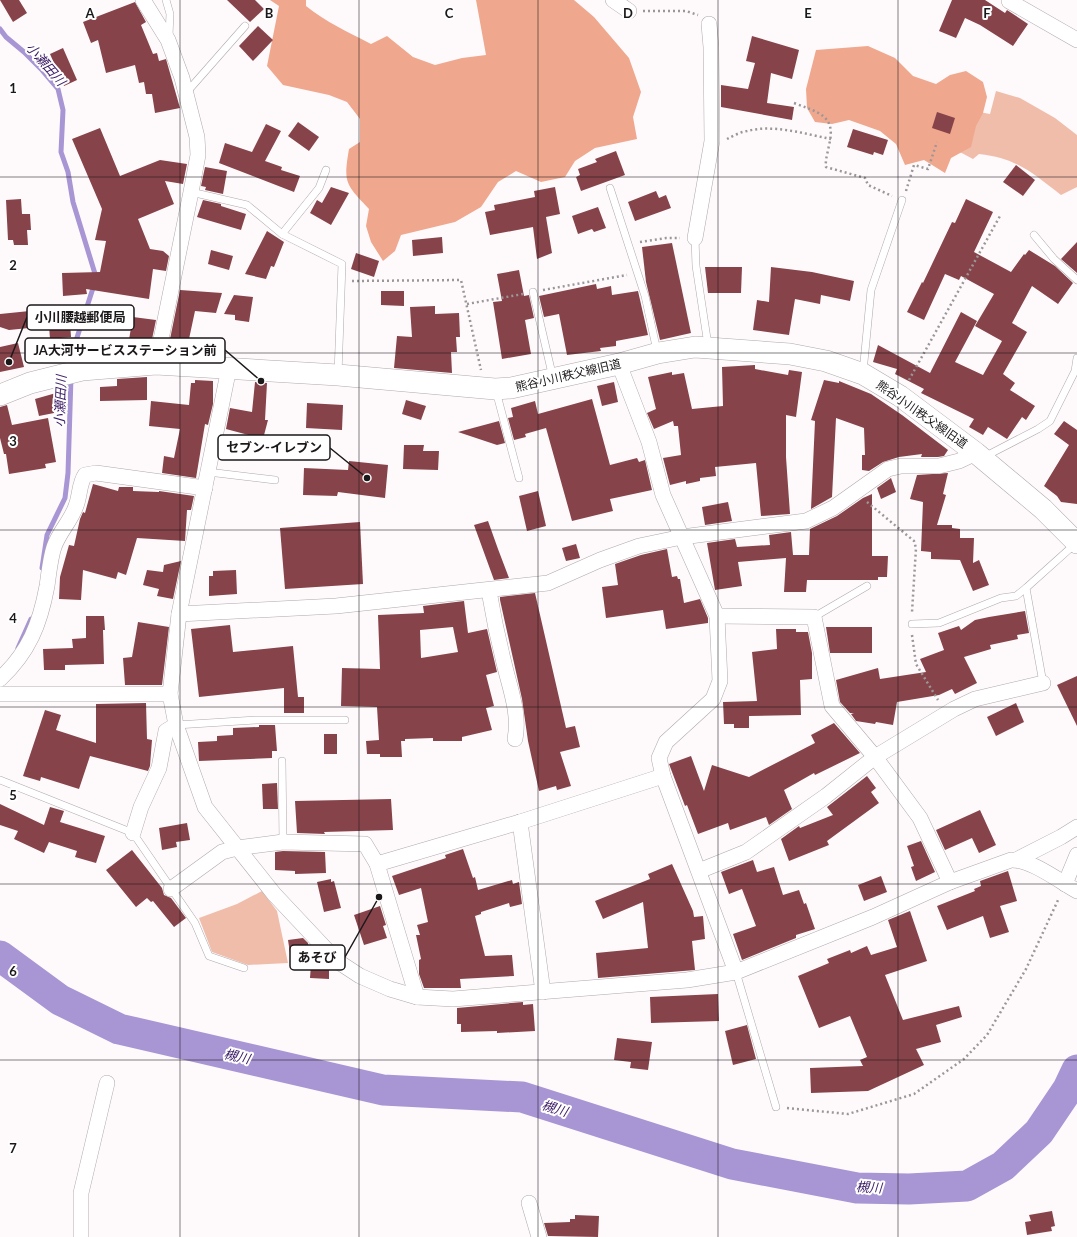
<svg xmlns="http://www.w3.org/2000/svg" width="1077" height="1237" font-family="Lato,'Noto Sans JP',sans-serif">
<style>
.green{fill:#f0bdab}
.forest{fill:#efa78d}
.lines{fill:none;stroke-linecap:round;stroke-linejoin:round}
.stream{stroke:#a895d4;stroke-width:5}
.river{stroke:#a895d4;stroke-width:31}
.building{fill:#87434a;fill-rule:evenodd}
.lane-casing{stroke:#b0a9ac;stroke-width:8}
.street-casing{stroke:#b0a9ac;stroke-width:16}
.secondary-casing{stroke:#b0a9ac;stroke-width:22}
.path{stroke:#9a9799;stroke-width:2.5;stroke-dasharray:2 3;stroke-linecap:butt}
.lane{stroke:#fff;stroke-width:7}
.street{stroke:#fff;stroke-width:15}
.secondary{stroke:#fff;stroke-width:21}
.grid{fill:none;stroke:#1b181a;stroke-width:1;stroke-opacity:0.55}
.labels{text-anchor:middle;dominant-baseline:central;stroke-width:4;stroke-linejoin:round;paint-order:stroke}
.street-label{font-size:12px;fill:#1b181a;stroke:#fff}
.water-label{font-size:13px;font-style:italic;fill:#3a1a65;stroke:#fff}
.grid-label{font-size:13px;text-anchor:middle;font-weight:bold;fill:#1b181a;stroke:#fff;stroke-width:4;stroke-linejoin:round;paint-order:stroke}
.leader{fill:none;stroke:#1b181a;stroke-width:1.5}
.callout-dot{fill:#1b181a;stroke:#fff;stroke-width:1.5}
.callout{fill:#fff;stroke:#1b181a;stroke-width:1.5}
.callout-label{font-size:13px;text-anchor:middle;font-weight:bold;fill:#1b181a}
</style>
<rect width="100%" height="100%" fill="#fefafc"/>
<g class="green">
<path d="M996 91 1020 98 1055 118 1077 135V187L1061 195C1032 173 1017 158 979 154L973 159 956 150 974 111 990 114Z"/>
<path d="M262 891 277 911 288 963 248 965 212 952 199 918 237 904Z"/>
</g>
<g class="forest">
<path d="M270 0H306V6C326 22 348 32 371 44L387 36 413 57 435 65 462 58 486 55 476 0H574L594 17 629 58 641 92 633 117 637 139 595 148 575 161 565 177 541 182 516 171 498 182 481 207 455 222 401 235 395 251 383 261 371 242 366 226 369 209C346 184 343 184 349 149L360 142V119L347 102 329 95 283 85 267 66 279 6Z"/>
<path d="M868 46 895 58 913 76 936 84 950 75 966 71 983 82 987 97 983 113 976 126 971 147 951 158 945 173 924 160 905 165 896 144 880 131 849 120 832 124 815 122 807 108 806 89 816 50Z"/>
</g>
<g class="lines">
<g class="stream">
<path d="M0 29 6 37 24 52 41 69 58 89 63 110 61 152 68 172 73 202 96 277"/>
<path d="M71 367 72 353 94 285"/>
<path d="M42 568 47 535 65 498 68 473 71 377"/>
<path d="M18 648 31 619"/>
</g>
<path class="river" d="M0 956 60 1000 119 1029 383 1090 522 1097 732 1164 857 1188 909 1189 967 1186 1003 1166 1039 1132 1068 1089 1077 1070"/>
</g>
<g class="building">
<path d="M0 0H19L27 13 13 22Z"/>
<path d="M227 0H255L264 9 250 22Z"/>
<path d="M952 0H985L1005 13 1007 10 1028 24 1013 46 980 25 965 18 956 38 939 31Z"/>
<path d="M135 2 146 22 141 25 153 54 157 53 159 61 166 59 180 108 155 113 152 94H146L144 82 139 83 135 65 106 73 98 40 91 43 83 22Z"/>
<path d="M258 26 273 40 253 61 239 46Z"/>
<path d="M752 36 799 50 792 79 771 73 767 103 794 107 792 120 721 107V85L748 89 755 63 746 61Z"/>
<path d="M63 48 77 80 64 86 50 54Z"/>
<path d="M937 112 955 118 950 134 932 128Z"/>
<path d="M298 122 319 137 309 151 288 136Z"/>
<path d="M266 124 281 131 265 161 282 167 281 170 300 176 294 192 219 163 225 143 252 152Z"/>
<path d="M100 128 120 176 160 160 187 164 183 184 165 181 174 204 138 219 150 249 163 251 169 256 166 271 153 269 149 299 86 289 87 294 63 296 62 273 100 272 106 241 95 240 102 209 72 139Z"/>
<path d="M853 129 888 140 883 155 874 152 873 155 847 147Z"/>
<path d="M616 151 625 175 581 191 576 177 580 175 578 169 597 162 595 159Z"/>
<path d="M1016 165 1035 180 1023 196 1003 182Z"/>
<path d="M205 167 227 171 223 194 205 190 206 187 201 186Z"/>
<path d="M331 187 349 193 331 225 310 213 317 200 322 203Z"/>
<path d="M555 187 560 214 546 217 552 253 537 259 533 227 490 235 485 212 495 210 494 205 535 197 534 191Z"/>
<path d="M656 191 659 198 666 195 671 208 635 221 628 202Z"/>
<path d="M21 199 22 214H30L31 230H27L28 245H14L13 240H8L6 200Z"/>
<path d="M966 199 993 212 974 252 1011 272 1024 254 1025 255 1029 250 1055 266 1073 283 1058 304 1032 286 1012 323 1027 332 1003 374 1015 383 1010 390 1035 406 1026 420 1022 417 1007 439 988 427 983 435 969 427 974 419 921 393 924 389 895 374 897 369 873 362 878 345 930 373 961 312 977 321 955 362 983 375 1002 341 975 326 994 294 961 276 959 280 945 274 924 320 907 312 922 282 923 283 952 222 955 223Z"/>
<path d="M203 200 221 204V206L246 214 241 230 197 217Z"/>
<path d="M598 207 606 228 594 232 592 229 578 234 572 216Z"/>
<path d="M267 231 284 242 274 267 271 266 266 279 245 274Z"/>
<path d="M442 237 443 253 413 256 412 240Z"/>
<path d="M1077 242V273L1061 259Z"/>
<path d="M672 243 691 333 660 340 646 282 642 247Z"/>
<path d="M211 250 233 256 229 270 208 264Z"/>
<path d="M356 253 379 261 374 277 351 269Z"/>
<path d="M705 267H742L741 293H708Z"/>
<path d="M771 267 812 272 854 281 850 301 821 295 820 304 795 299 789 335 753 330 757 300 769 302Z"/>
<path d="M519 270 524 296 529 295 534 318 525 320 531 354 502 359 493 302 502 301 497 274Z"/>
<path d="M596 284 597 289 611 286 612 295 638 291 648 335 616 341V346L600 348 601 351 567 355 559 314 544 317 539 296Z"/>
<path d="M180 290 222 293 216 313 195 311 186 353 168 349Z"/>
<path d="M381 291H404V306L381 305Z"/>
<path d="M234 295 253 297 249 322 235 320V315L224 314Z"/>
<path d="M435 306V314L459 313 460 337H456L457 352H451L452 373 394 368 397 336 412 337 410 307Z"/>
<path d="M69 307 71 337 50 339 49 326 9 330 0 327V314Z"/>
<path d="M133 317 156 320 150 349 128 345Z"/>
<path d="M18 343 24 367 0 372V347Z"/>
<path d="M755 365V369L788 375 789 370 802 372 796 417 786 415V457L790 514 761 516 756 463 715 467 716 476 700 478V481L686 484V481L670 485 663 458 681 455 678 426H674L673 421 654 429 647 413 656 409 648 377 672 372V375L684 373 692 409 723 406 722 367Z"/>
<path d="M147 377V400L100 401V387L117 386V379Z"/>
<path d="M195 380 213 381V404L208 425 205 424 196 478 162 473 164 456 174 458 180 429 149 426 151 401 189 405 191 383H195Z"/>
<path d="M824 380 839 383V381L871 394 902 415 948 450 944 456 938 457H921L922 454 899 457 883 462 869 471 862 470V455H865L864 428 836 418 832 497 811 509 815 421 811 420Z"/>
<path d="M255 382 267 383 265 420H268L263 439 226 429 230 408 252 412Z"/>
<path d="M614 382 618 402 602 406 597 386Z"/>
<path d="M56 393 54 413 39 416 35 399Z"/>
<path d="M592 399 610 465 637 458 639 462 645 460 652 490 610 499 613 511 572 521 546 428 525 434 526 437 514 440 508 418 513 417 511 408 535 401 538 414Z"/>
<path d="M406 400 426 406 421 420 402 414Z"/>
<path d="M307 403 343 405 342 430 306 428Z"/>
<path d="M7 405 12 425 48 418 56 462 45 464 46 468 9 474 6 454H4L0 438V407Z"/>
<path d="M499 421 505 443 497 445 458 432Z"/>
<path d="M1064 421 1077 430V504L1061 502 1057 496 1044 486 1069 445 1054 434Z"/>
<path d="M404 445H424L423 451H439L438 470 403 469Z"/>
<path d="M349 461 388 465 385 498 338 492 337 496 303 495 304 468 348 470Z"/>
<path d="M948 473 943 494 946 495 937 525H952V528L960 529V538H974L973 563 979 560 989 585 973 591 960 560 931 559V552L921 551 923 502 910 499 917 475Z"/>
<path d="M891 478 896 492 881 499 877 488Z"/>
<path d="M93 484 118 491 119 487H133V491L159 492V491L194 496 191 510H187L185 541 137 538 126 575 118 572 116 579 83 570 81 600 59 599 60 577 69 545 74 546 80 519 83 512 85 513Z"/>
<path d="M538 491 546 526 527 531 519 496Z"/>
<path d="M872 494V556H888L887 577H878V580H807L806 592H784L786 558 738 562 742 586 715 590 707 543 735 539 737 547 770 545 769 535 791 532 793 555H809L810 529 837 516 863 498Z"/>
<path d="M728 502 732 521 705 525 702 507Z"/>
<path d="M488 521 498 549 509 578 494 580 474 525Z"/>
<path d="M360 522 363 584 285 589 280 528Z"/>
<path d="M576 544 580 558 566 561 562 548Z"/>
<path d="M667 549 672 577 677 576 678 579H680L684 603 700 599 708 618V623L666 629 663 610 606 618 602 587 618 585 615 564 641 555Z"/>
<path d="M181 561 173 599 157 596 159 589 143 585 147 570 163 572 164 565Z"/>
<path d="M236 570 237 594 209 596V576H213V571Z"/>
<path d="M535 593 566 728 575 726 580 747 560 752 571 786 557 790 556 786 539 791 528 741 522 699 500 600V597Z"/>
<path d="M464 601 468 633 487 629 497 672 486 675 494 706 486 708 492 730 462 737V741H433V738L405 739V741H401L402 757H380V754H367L366 741 379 740 377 707 341 706 342 668 380 669 378 615 424 613 423 606ZM453 627 458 652 421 658 420 630Z"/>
<path d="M1025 611 1029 633 1017 635 1018 639 990 645 991 649 964 657 977 683 955 694 952 689 939 695 897 702 893 725 876 722 875 724 856 721 851 714 854 713H850L840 702 836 680 878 668 880 679 926 672 920 659 944 650 938 633 959 626 961 630 975 620 989 617Z"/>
<path d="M86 616H104L105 630H103L104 664 65 665V670H44L43 649 73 648 72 639 86 638Z"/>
<path d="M138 622 169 627 162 685H125L123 658 132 657Z"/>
<path d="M230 625 233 652 293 646 298 697H304V713H284V688L199 697 191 629Z"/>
<path d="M826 627H872V653H830Z"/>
<path d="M776 629H796V632H808L812 653V679L800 680 801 715 749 716V728H734V724H724L723 702 757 701 752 652 777 649Z"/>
<path d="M1077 676V726L1057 685Z"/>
<path d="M146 703 147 739 152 740 150 766 148 771 90 756 79 789 41 777 40 781 23 776 45 710 61 715 56 730 96 743V704Z"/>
<path d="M1016 703 1024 722 996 736 987 717Z"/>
<path d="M834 723 860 753 815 775 814 773 784 790 792 809 769 825 766 817 730 830 728 823 698 834 687 805 685 806 669 764 691 756 704 791 712 765 749 777 815 743 811 735Z"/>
<path d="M259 725H275L277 751H272V758L199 761 198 742 217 741V736L233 735V728L259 727Z"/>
<rect x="324" y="734" width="13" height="20"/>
<path d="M867 776 876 788 871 792 879 803 827 841 829 845 789 861 781 839 799 826 800 828 833 815 827 807Z"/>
<path d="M277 783 278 809H263L262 784Z"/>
<path d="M391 799 393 830 324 832 325 834 297 833 295 801Z"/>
<path d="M0 804 44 825 50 807 64 811 60 822 105 836 96 863 75 857 77 851 49 842 44 853 14 839 18 831 0 825Z"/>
<path d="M980 810 996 845 979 853 972 838 945 850 936 830Z"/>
<path d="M187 823 190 840 176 842 177 847 162 850 159 828Z"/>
<path d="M921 841 935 872 916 881 911 867 914 866 907 846Z"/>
<path d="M463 849 473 878 475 877 478 890 512 880 513 884 519 882 522 904 510 907 509 903 481 912V914L475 916 485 956 512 955 514 976 460 979 461 988H424L419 974V960L421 959 416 935H420L417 925 428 922 421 888 399 895 392 876 446 858 445 855Z"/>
<path d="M132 850 162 888 164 895 171 898 186 918 174 927 153 901 151 902 147 898 136 907 106 870Z"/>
<path d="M283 851 325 852 326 873 295 874V871L275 870V852Z"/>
<path d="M753 860 757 872 774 867 783 895 799 890 804 904 806 903 815 929 796 935V938L742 960 733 934 756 926 742 889 729 894 721 872Z"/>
<path d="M672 864 693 911 694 917 703 916 705 939 692 941 695 970 598 978 596 953 648 948 643 902 603 919 595 901 650 879 648 874Z"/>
<path d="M1008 871 1017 901 1000 906 1009 932 990 938 983 916 947 930 937 906 975 891 974 889 981 886 980 881Z"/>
<path d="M881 876 887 892 864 901 858 885Z"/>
<path d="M331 879V882L334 881 341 908 324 912 317 882Z"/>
<path d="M380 906 386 925 383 926 387 938 364 945 354 915Z"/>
<path d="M910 911 927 961 885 975 903 1020 959 1006 962 1017 936 1025 941 1042 916 1049 924 1065 868 1091 811 1093 810 1068 863 1066 860 1060 867 1057 850 1016 819 1028 798 976 829 963 827 959 850 950 851 953 867 946 871 955 897 947 888 920Z"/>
<path d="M303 938 308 943 309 950 290 953 288 940Z"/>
<path d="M311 965H329V979L310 978Z"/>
<path d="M718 994 719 1021 651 1023 650 997Z"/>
<path d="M523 1002V1005L533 1004 535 1031 497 1033V1031L461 1032V1024H457V1008Z"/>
<path d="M747 1025 756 1059 733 1065 725 1031Z"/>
<path d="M617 1038 652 1042 648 1070 630 1068 631 1062 614 1060Z"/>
<path d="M1052 1211 1055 1226 1051 1227 1052 1231 1027 1235 1025 1222 1031 1221 1029 1215Z"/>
<path d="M575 1215 599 1216 598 1237 548 1236 544 1223 570 1222V1219H575Z"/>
</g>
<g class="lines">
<g class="lane-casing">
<g id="lane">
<path d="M166 0 170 14 169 35"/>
<path d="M186 93 245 26"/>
<path d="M610 188 645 296 657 351"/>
<path d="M191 192 247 205 282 234 342 264 338 374"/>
<path d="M282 234 319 188 326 170"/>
<path d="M1034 235 1054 259 1077 280"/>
<path d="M695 238 696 266 708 345"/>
<path d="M533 292 553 378"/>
<path d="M863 372 871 290 902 200"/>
<path d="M496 391 519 478"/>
<path d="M984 457 1038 429 1050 421 1075 371 1077 358"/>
<path d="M208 472 275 480"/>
<path d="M814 617 867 586"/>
<path d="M912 624 939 623 1001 598 1016 596 1026 588"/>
<path d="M1043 683 1026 588 1075 544"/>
<path d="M176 725 256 720H345"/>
<path d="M282 761 283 842"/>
<path d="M0 780 133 833 195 923 209 956 244 968"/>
<path d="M736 972 776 1107"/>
</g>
</g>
<g class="street-casing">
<g id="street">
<path d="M143 0 168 40 182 78 197 137 198 155 191 192 156 364"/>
<path d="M613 0 629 11"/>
<path d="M1009 1 1077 40"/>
<path d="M695 238 712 141 711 47 709 24"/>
<path d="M619 364 649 442 663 495 717 616 720 681 713 699 666 742 659 758 663 776 736 972"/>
<path d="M229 368 179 614 170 694 176 725 205 807 274 894 337 961 360 976 390 989 417 997 453 999 687 980 736 972 873 917 950 882 1011 860C1031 859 1059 881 1077 891"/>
<path d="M489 591C493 615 498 639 504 663 510 689 520 713 515 739"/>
<path d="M179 614 336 606 548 583 600 560 639 546 682 537 806 521 833 508 888 469 901 466H939L959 461 976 453"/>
<path d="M717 616 814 617 832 706 875 757 920 818 950 882"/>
<path d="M0 679C29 652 40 624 47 586 49 573 50 559 54 547 59 532 71 521 76 506 80 496 79 484 85 475L96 473 205 488"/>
<path d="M0 694H170"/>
<path d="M520 822 543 992"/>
<path d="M133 833 141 807 159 768 166 731 176 725"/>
<path d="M1018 859 1061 837 1077 827"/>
<path d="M377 864 520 822 663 776"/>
<path d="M699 871 746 852 826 796 875 757 954 709 975 699 1043 683"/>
<path d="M1065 884 1077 855"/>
<path d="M171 889 222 852 237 848 283 842 365 844 377 864 417 997"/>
<path d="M529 1203 539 1237"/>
<path d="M81 1237V1193L107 1083"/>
</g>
</g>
<g class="secondary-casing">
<path id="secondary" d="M0 395 30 383 82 370 156 364 338 375 495 389 511 388 619 364 658 353 695 347 790 354 826 361 863 374 900 396 976 453 1043 509 1077 543"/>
</g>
<g class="path">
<path d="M643 11H686L698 15"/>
<path d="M794 103C817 112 837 115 829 145 828 152 825 160 826 167L865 178 868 185 892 196"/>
<path d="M727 139C733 136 740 132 747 131 774 124 805 134 831 139"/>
<path d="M906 191 914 165 928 169 937 142"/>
<path d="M640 242 666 238H680"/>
<path d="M352 281 461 280 481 370"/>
<path d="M543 290 627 275"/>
<path d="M467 304 523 294"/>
<path d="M909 380 1000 216"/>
<path d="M867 502 914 541 916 548 912 612"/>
<path d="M912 635 916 664 938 700"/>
<path d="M787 1108 848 1114 914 1094 964 1059 987 1035 1026 969 1059 898"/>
</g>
<use href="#lane" class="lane"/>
<use href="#street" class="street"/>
<use href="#secondary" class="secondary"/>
</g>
<path class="grid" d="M180 0V1237M359 0V1237M538 0V1237M718 0V1237M898 0V1237M0 177H1077M0 353H1077M0 530H1077M0 707H1077M0 884H1077M0 1060H1077"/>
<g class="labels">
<g class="street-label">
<text transform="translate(568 375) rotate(-13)">熊谷小川秩父線旧道</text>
<text transform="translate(922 414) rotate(35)">熊谷小川秩父線旧道</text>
</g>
<g class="water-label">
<text transform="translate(46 64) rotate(49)">小瀬田川</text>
<text transform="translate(60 401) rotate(-88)">小瀬田川</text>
<text transform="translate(237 1056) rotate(13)">槻川</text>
<text transform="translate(555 1108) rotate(17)">槻川</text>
<text transform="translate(869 1187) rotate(3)">槻川</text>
</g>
</g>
<g class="grid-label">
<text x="90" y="18">A</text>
<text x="269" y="18">B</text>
<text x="449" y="18">C</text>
<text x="628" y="18">D</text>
<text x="808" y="18">E</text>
<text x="987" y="18">F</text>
<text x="13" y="93">1</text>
<text x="13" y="270">2</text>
<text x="13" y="446">3</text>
<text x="13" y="623">4</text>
<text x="13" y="800">5</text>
<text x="13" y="976">6</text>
<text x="13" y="1153">7</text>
</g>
<path class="leader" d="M9 362L27 317M261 381L225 350M367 478L330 448M379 897L345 957"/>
<g class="callout-dot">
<circle cx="9" cy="362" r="4"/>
<circle cx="261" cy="381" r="4"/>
<circle cx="367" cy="478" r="4"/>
<circle cx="379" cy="897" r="4"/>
</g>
<g class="callout">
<rect x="27" y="305" width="107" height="25" rx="4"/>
<rect x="25" y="338" width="200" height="25" rx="4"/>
<rect x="218" y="435" width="112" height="25" rx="4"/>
<rect x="290" y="945" width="55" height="25" rx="4"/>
</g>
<g class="callout-label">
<text x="80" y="322">小川腰越郵便局</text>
<text x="125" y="355">JA大河サービスステーション前</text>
<text x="274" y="452">セブン-イレブン</text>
<text x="317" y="962">あそび</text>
</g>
</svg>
